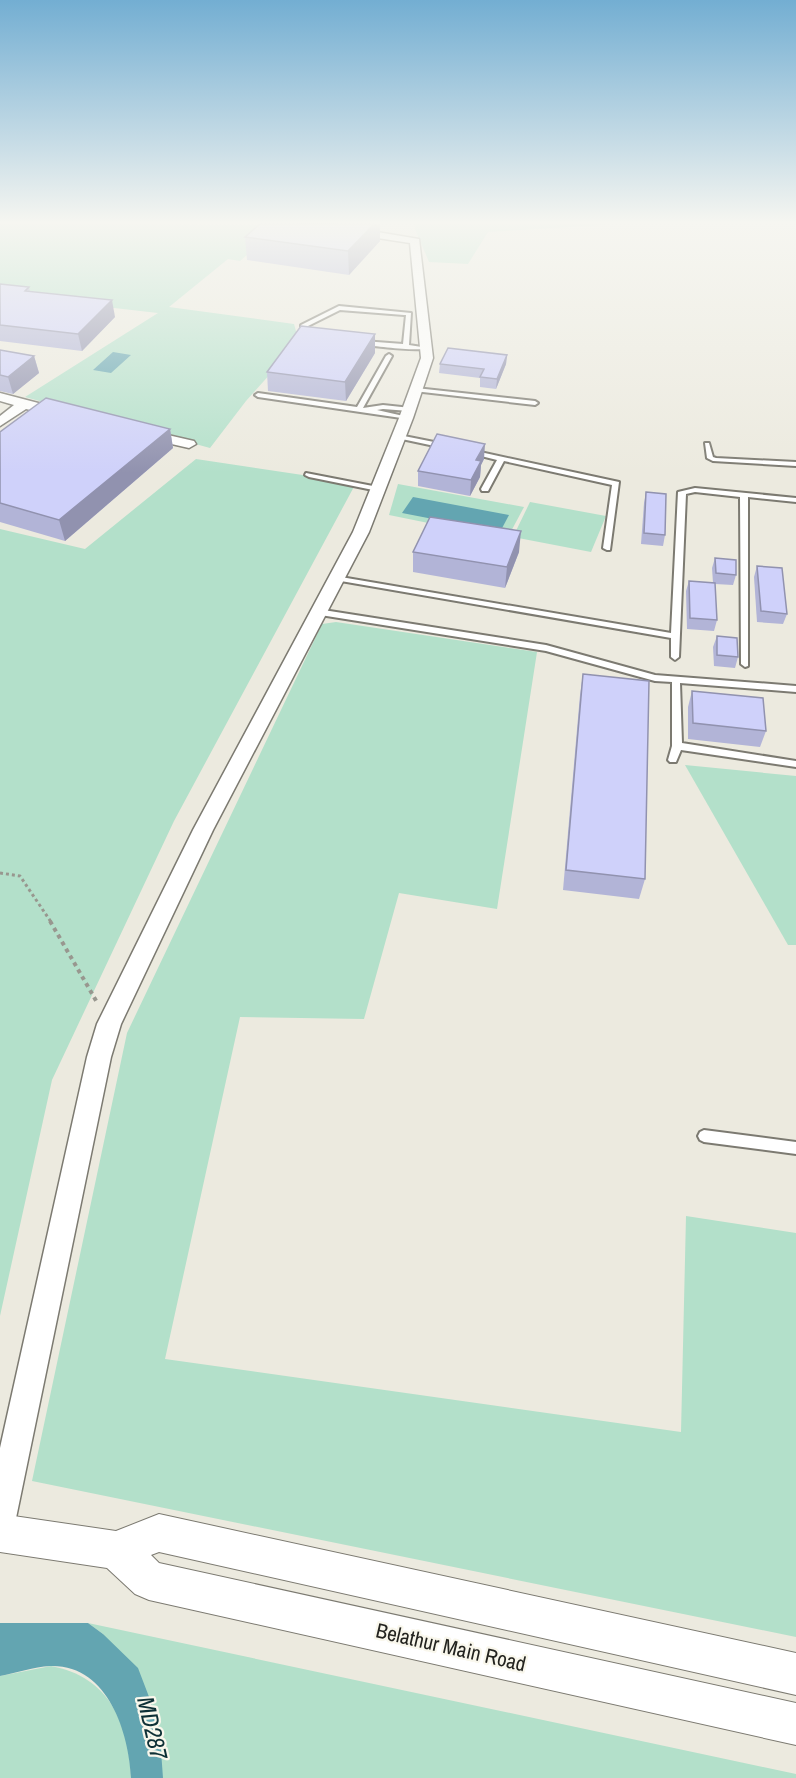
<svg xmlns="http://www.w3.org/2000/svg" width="796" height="1778" font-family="'Archivo Narrow',sans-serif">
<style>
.green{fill:#b3e0ca}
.water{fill:#63a5b1}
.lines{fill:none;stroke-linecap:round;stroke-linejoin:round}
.service-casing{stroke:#7c7a71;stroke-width:4}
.minor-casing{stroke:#7c7a71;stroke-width:3}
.tertiary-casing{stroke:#7c7a71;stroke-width:2}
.path-far1{stroke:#98978f;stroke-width:3;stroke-dasharray:3 3;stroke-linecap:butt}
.path{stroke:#98978f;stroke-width:4;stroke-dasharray:4 4;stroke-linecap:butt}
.service{fill:#fff;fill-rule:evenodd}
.minor{fill:#fff;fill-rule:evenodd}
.tertiary{fill:#fff;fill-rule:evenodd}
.wall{fill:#b2b4d7}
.shaded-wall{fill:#9192af}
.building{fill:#cfd1fa;stroke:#9192af;stroke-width:1.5}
.labels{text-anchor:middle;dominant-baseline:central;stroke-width:4.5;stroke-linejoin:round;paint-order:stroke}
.near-street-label{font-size:21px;fill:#23231f;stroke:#f9f7ec}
.near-water-label{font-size:24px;font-style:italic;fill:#0e3036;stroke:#f9f7ec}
</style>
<rect width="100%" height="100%" fill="#eceadf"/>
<g class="green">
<path d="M0 224 282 225 240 261 228 259 169 307 294 324 299 342 246 401 210 448 25 397 158 313 0 295Z"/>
<path d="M416 224H604V225L488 232 468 264 429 262 415 229Z"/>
<path d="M196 459 356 483 174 821 52 1080 0 1316V529L85 549Z"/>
<path d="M398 484 524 507 507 539 389 515Z"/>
<path d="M530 502 606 516 591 552 513 537Z"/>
<path d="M336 622 537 652 497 909 399 893 364 1019 240 1017 165 1359 681 1432 686 1216 796 1233V1637L32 1481 127 1033 322 624Z"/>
<path d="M685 765 796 776V945H788Z"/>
<path d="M88 1623 796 1774V1778H163L103 1634Z"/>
<path d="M51 1666C110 1677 128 1723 131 1778H0V1676Z"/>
</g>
<g class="water">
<path d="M113 352 131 355 111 373 93 370Z"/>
<path d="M413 497 509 515 500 532 402 513Z"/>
<path d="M0 1623H88L103 1634 138 1668 159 1723 163 1778H131C129 1733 108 1664 50 1666 34 1667 16 1673 0 1676Z"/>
</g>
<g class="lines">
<g class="service-casing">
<g id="service">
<path d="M339 306 411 313 409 345 428 348C417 352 378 346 363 345L360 343 363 341 403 344 406 315H404L340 310 306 327V335L309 338 308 339 301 337V325Z"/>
<path d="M389 354 392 356 363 408 383 405 411 408 412 409 409 411 383 409 377 410 408 417V419L258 397 255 395 258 393 357 407 386 356Z"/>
<path d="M416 388 535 401 538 403 535 405 414 391 413 390Z"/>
<path d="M399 435 444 444 447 446 444 448 397 438 396 437Z"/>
<path d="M705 443H709L713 457 716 458 796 462V466L713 461 707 458Z"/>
<path d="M471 450 619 482 610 550H607L603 548 612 485 504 461 488 491H482L481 489 497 460 469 453V451Z"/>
<path d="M306 473 378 487 382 489 378 491 309 477 305 475Z"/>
<path d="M695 488 796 498V502L748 497V666L745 667 741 664 740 497 695 492 686 494 679 657 675 660 671 657V638L335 580 331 578 335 576 671 633 678 492Z"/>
<path d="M317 609 546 645 655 675 796 686V692L680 683 682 743 796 761V767L681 750 676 762H670L668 760 672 746V682L655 681 546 651 314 614V610Z"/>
<path d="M704 1130 796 1142V1154L704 1142 700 1140 698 1136 700 1132Z"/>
</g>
</g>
<g class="minor-casing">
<g id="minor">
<path d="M301 224H329L419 239 433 358 413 418 369 532 213 830 121 1024 111 1057 16 1518 11 1529 0 1534V1448L87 1057 97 1024 193 830 353 532 399 418 421 358 410 243 306 227Z"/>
<path d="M0 393 65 410 67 413 60 417 26 409 0 426V416L14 405 0 401Z"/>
<path d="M146 430 194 441 196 444 189 448 141 437 139 434Z"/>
</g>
</g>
<g class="tertiary-casing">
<path id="tertiary" d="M0 1514 116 1531 159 1514 796 1653V1695L159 1552 151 1555 159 1563 796 1703V1745L149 1600 135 1594 107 1568 0 1552Z"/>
</g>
<path class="path-far1" d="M0 873 20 876 51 922"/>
<path class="path" d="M50 921 98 1004"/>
<use href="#service" class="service"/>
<use href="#minor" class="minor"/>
<use href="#tertiary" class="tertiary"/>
</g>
<g class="wall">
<path d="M260 224H380V241L349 275 247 260 245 237Z"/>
<path d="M0 284 29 287 30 292 115 317 82 351 0 341Z"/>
<path d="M0 350 34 356 39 373 13 394 0 391Z"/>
<path d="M375 353 346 401 268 391 267 372Z"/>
<path d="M507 355 506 364 496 389 480 387V378L439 373 440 364Z"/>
<path d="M170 429 173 448 65 541 0 522V432Z"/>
<path d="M484 459 481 465 480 477 470 496 418 486V471Z"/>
<path d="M646 492 665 535 663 546 641 544 644 503Z"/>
<path d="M413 552H519L505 588 413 572Z"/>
<path d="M715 558 736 575 733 585 715 584 717 620 714 631 687 629 686 591 689 581 713 583 712 568Z"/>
<path d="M757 566 787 614 783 624 757 622 754 577Z"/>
<path d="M717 636 738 657 735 668 714 666 713 647Z"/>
<path d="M583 674 645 879 639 899 563 890 580 695Z"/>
<path d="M692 691 766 731 760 747 688 739V707Z"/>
</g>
<g class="shaded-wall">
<path d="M374 224H380V241L349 275 348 251Z"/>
<path d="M112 300 115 317 82 351 78 334Z"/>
<path d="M375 334V353L346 401 345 382Z"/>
<path d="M507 355 506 364 496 389 497 379Z"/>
<path d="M34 356 39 373 13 394 8 377Z"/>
<path d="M170 429 173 448 65 541 59 520Z"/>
<path d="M485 444 484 459 481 465 480 477 470 496 471 480 476 460Z"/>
<path d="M521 531 519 552 505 588 507 567Z"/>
</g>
<g class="building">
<path d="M260 224H374L348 251 245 237Z"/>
<path d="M0 284 29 287 25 291 112 300 78 334 0 325Z"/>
<path d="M301 326 375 334 345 382 267 372Z"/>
<path d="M448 348 507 355 497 379 480 377 484 369 440 364Z"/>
<path d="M0 350 34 356 8 377 0 375Z"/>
<path d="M46 398 170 429 59 520 0 503V432Z"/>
<path d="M437 434 485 444 476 460 481 461 471 480 418 471Z"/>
<path d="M646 492 666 494 665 535 644 533Z"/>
<path d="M430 517 521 531 507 567 413 552Z"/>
<path d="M715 558 736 560V575L716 573Z"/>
<path d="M757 566 782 568 787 614 761 611Z"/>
<path d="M689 581 715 583 717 620 690 618Z"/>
<path d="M717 636 737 638 738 657 717 655Z"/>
<path d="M583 674 649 681 645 879 566 870Z"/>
<path d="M692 691 763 698 766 731 693 723Z"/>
</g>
<linearGradient id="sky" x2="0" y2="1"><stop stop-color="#73aed2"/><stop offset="0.47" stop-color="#f6f6f1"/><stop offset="1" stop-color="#f6f6f1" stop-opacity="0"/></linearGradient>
<rect width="796" height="473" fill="url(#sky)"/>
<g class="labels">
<g class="near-street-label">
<text transform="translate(451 1647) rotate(13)">Belathur Main Road</text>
</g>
<g class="near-water-label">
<text transform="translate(153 1728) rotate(77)">MD287</text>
</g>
</g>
</svg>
